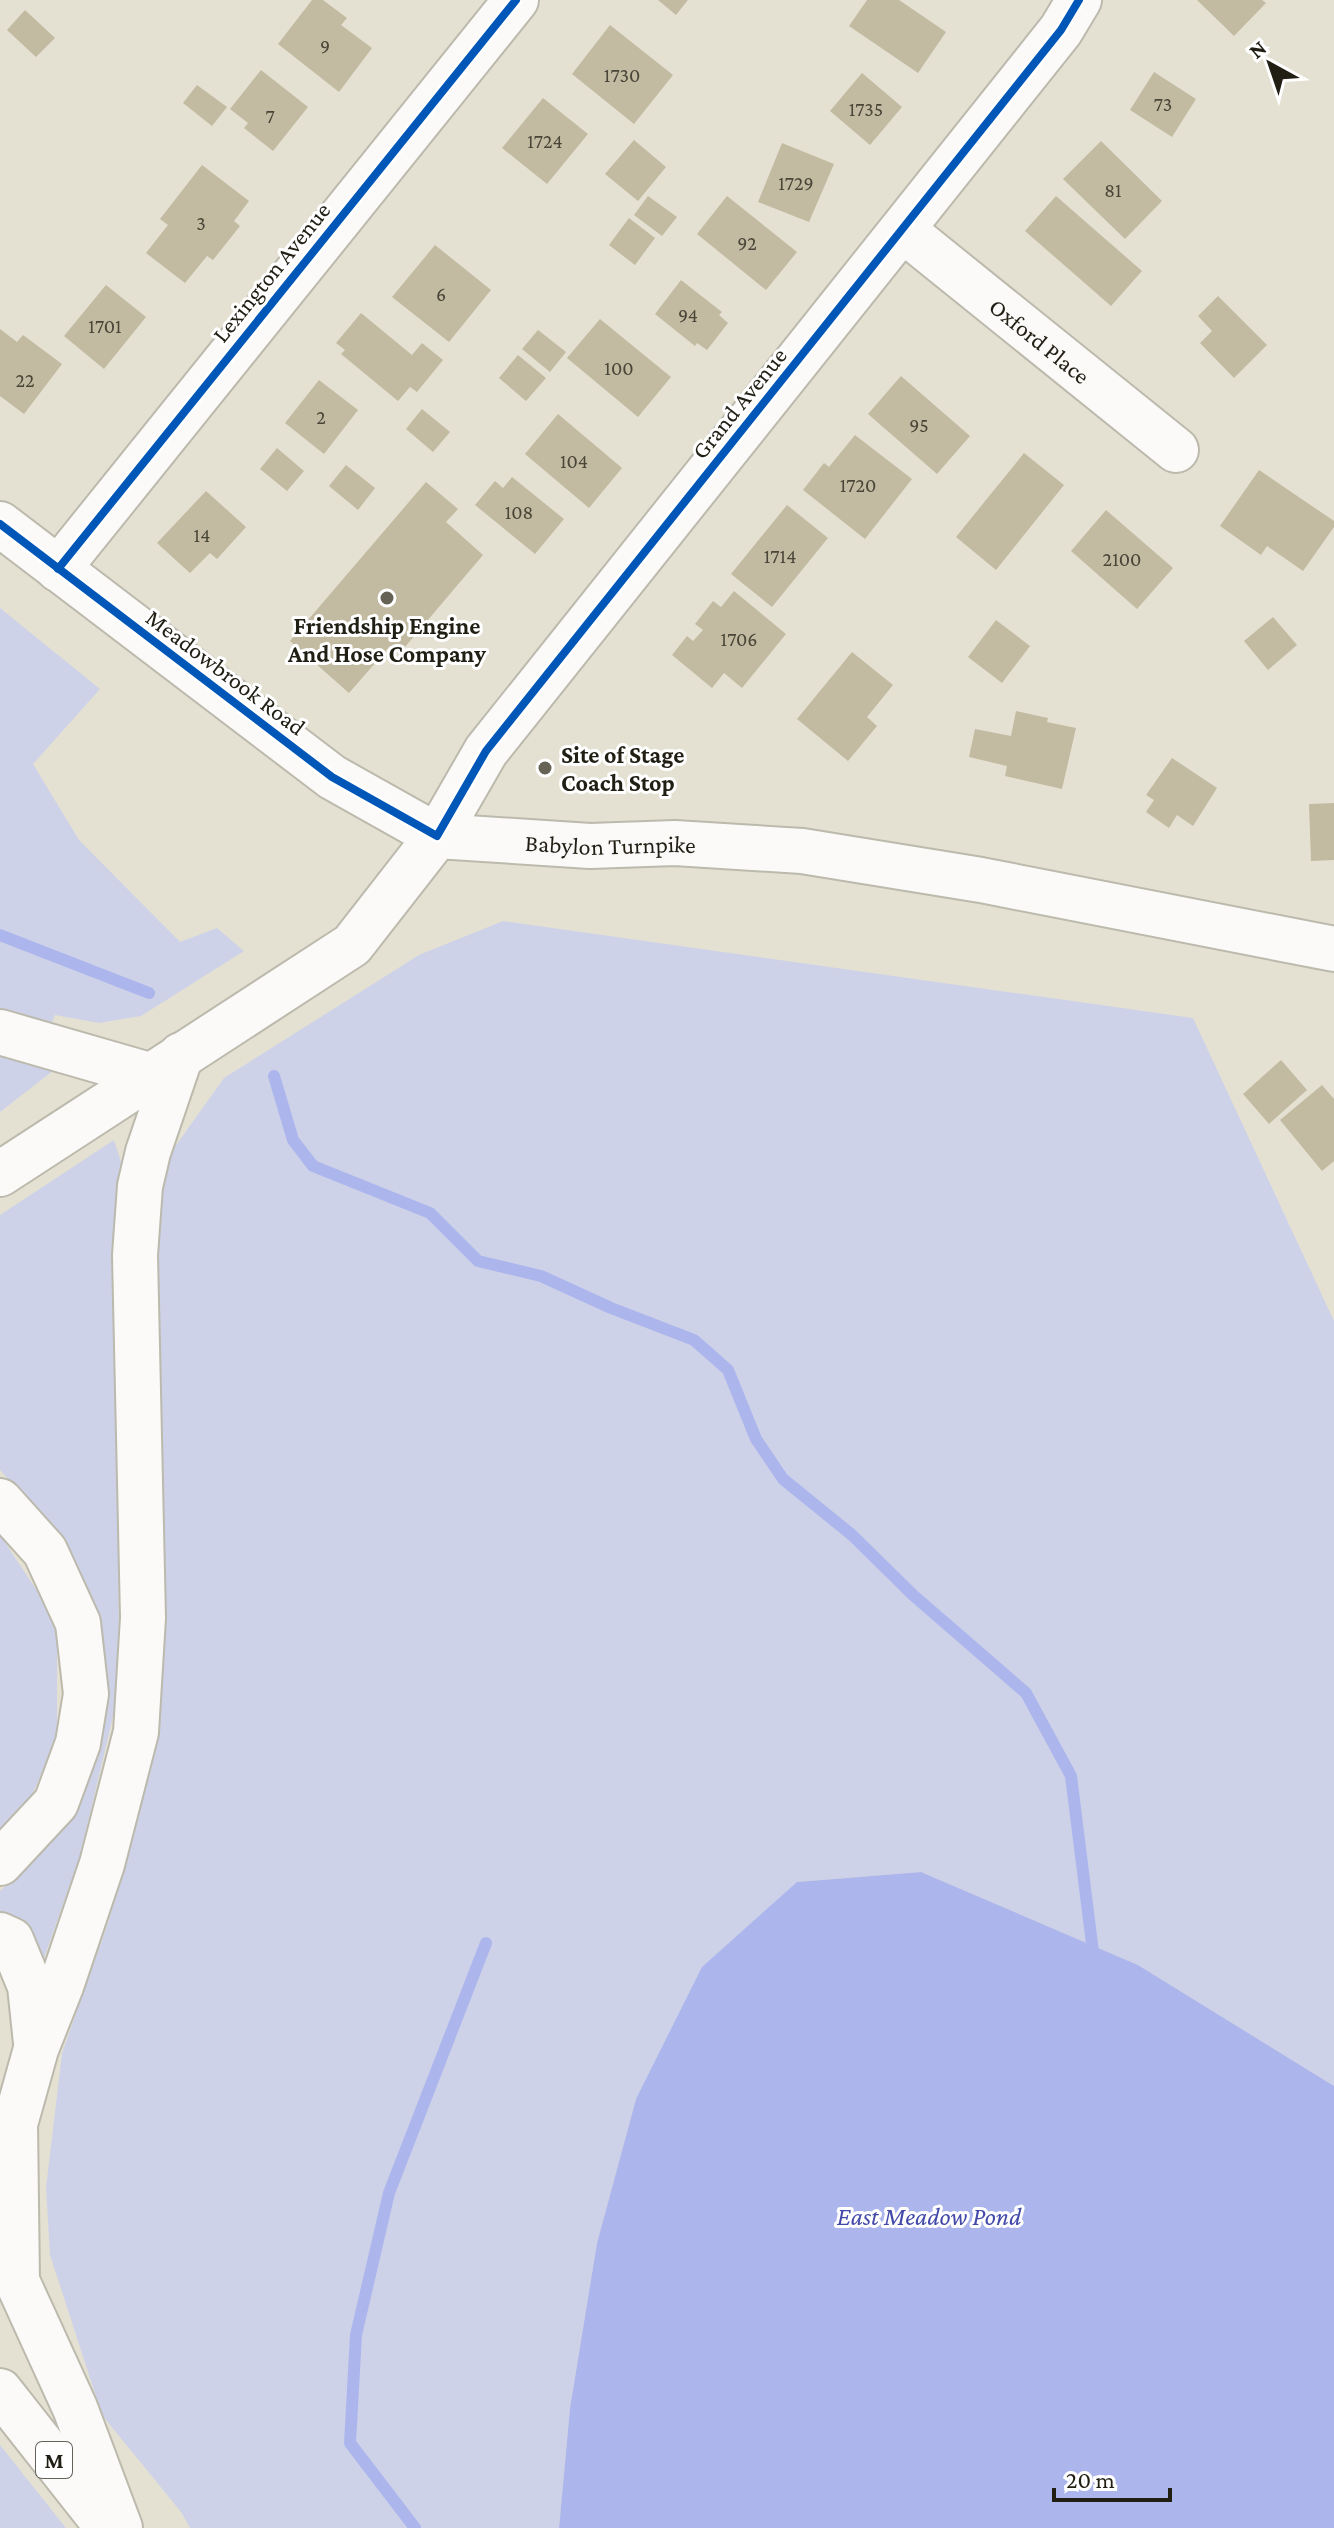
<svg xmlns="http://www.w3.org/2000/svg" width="1334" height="2528" font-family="'Crimson Pro',serif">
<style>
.green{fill:#cdd2e9}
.water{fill:#adb6ec}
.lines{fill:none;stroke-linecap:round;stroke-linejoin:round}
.stream{stroke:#adb6ec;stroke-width:12}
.building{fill:#c2baa1}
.minor-casing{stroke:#bcb9ad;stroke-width:48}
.major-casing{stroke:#bcb9ad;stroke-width:48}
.highway-casing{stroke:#bcb9ad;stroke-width:48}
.minor{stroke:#fbfaf8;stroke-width:44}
.major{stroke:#fbfaf8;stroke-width:44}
.highway{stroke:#fbfaf8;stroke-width:44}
.cycleway-casing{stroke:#fff;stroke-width:13}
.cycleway{stroke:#0057b8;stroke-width:8}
.poi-dot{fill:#666256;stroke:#fff;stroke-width:3}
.labels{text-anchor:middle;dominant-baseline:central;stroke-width:6;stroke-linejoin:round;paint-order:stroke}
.number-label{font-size:20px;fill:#494537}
.shield{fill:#fff;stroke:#64625a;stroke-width:2}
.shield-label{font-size:22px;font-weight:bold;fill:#211e14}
.street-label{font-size:24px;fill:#211e14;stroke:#fff}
.poi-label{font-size:24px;font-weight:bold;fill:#211e14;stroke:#fff}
.water-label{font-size:26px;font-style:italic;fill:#4249a9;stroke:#fff}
</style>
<rect width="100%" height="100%" fill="#e5e1d2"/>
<g class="green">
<path d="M0 608 100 689 33 764 79 840 180 942 217 928 244 951 141 1016 99 1023 55 1015 49 1029 0 1013Z"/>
<path d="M503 921 1193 1018 1334 1321V2086L1138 1965 921 1872 797 1882 636 2099 597 2243 570 2408 559 2528H190L181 2512 102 2415 50 2255 46 2188 62 2053 108 1923 152 1766 157 1358 152 1171 164 1162 224 1078 419 955Z"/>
<path d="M0 1053 54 1070 0 1112Z"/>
<path d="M114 1140 125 1174 117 1195 119 1691 80 1856 43 1961 0 1915V1891L55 1838 93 1749 98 1632 68 1547 0 1470V1215Z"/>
<path d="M0 1535 57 1621V1738L14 1836 0 1846Z"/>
<path d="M0 2445 66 2528H0Z"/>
</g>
<path class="water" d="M921 1872 1138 1965 1334 2086V2528H559L570 2408 597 2243 636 2099 702 1967 797 1882Z"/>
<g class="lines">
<g class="stream">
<path d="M0 935 149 993"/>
<path d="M274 1076 293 1140 313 1166 430 1213 478 1261 541 1276 611 1308 694 1340 728 1370 756 1439 783 1479 852 1535 913 1595 1026 1693 1071 1776 1094 1960"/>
<path d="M415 2528 350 2443 356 2335 389 2193 486 1943"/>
</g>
</g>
<g class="building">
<path d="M312 0H323L347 18 341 25 372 48 339 92 278 44Z"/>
<path d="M658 0H688L676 15Z"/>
<path d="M867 0H899L946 32 918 73 849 26Z"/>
<path d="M1197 0H1262L1266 3 1234 36Z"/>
<path d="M25 10 55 38 36 57 7 30Z"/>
<path d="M610 25 673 75 634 124 572 74Z"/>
<path d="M261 70 308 107 273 151 244 128 248 123 230 109Z"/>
<path d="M1154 72 1196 99 1172 137 1130 110Z"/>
<path d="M862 73 902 107 870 145 830 111Z"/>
<path d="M197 85 227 107 212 126 183 103Z"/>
<path d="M543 98 588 134 547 184 502 148Z"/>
<path d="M634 140 666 167 638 201 605 174Z"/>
<path d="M1101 141 1162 201 1125 239 1063 179Z"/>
<path d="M782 143 834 164 809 222 758 202Z"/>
<path d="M202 165 249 201 234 221 240 226 213 260 207 256 185 283 146 253 168 225 160 219Z"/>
<path d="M648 196 677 217 662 236 634 215Z"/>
<path d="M727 196 797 252 766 290 697 234Z"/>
<path d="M1056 196 1142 271 1111 306 1025 231Z"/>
<path d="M629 218 655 238 635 265 609 245Z"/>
<path d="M435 245 491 290 449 342 392 297Z"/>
<path d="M681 280 722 312 719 315 728 323 707 350 697 343 695 346 655 314Z"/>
<path d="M106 285 146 317 104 369 64 336Z"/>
<path d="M1218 296 1267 345 1234 378 1200 343 1212 331 1198 316Z"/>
<path d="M361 313 412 355 422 343 443 360 417 392 410 387 398 401 341 354 345 350 336 343Z"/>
<path d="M600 319 671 377 638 417 567 358Z"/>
<path d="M0 329 17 342 23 335 62 364 24 414 0 396Z"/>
<path d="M538 330 566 352 550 372 522 349Z"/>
<path d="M518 355 546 378 526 401 499 378Z"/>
<path d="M901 376 970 436 937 474 868 414Z"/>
<path d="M319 380 358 410 324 454 285 423Z"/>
<path d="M422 409 450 432 433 452 406 429Z"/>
<path d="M558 414 622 468 589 508 525 454Z"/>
<path d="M855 435 912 479 865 539 803 490 824 463 829 467Z"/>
<path d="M277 448 304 471 287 491 260 469Z"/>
<path d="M1024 453 1064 485 996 570 956 537Z"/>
<path d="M346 465 375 488 358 510 329 486Z"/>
<path d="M1259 470 1334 521V527L1303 571 1267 546 1261 555 1220 526Z"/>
<path d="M512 477 564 519 535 554 475 505 495 481 503 488Z"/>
<path d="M426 482 458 509 446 522 483 555 399 654 390 646 349 693 290 641Z"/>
<path d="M206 491 246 527 217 559 210 553 190 573 157 543Z"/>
<path d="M787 505 828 538 772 607 731 574Z"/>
<path d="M1106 510 1173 568 1137 609 1071 551Z"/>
<path d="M734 591 786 634 742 688 724 673 712 688 672 655 687 636 693 641 703 630 695 624 713 601 721 607Z"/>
<path d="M1273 617 1297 645 1268 670 1244 641Z"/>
<path d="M996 620 1030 646 1002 683 968 657Z"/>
<path d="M852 652 893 685 867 717 877 726 848 761 797 719Z"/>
<path d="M1016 711 1048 718 1047 722 1076 728 1062 789 1005 776 1007 766 969 757 975 729 1011 736Z"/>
<path d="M1172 758 1217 788 1193 826 1177 815 1169 828 1146 812 1154 800 1146 795Z"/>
<path d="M1334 803V860L1311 861 1309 804Z"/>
<path d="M1281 1060 1307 1090 1269 1124 1243 1094Z"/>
<path d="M1322 1085 1334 1099V1161L1322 1171 1280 1120Z"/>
</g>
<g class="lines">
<g class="minor-casing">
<g id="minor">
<path id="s1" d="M903 230 1176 450"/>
<path d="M0 524 332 777 437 836 486 751 1061 30 1079 0"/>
<path d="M58 569 516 0"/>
</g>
</g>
<g class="major-casing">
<g id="major">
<path id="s2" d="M0 1174 352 945 437 836 590 846 675 843 802 851 981 880 1334 949"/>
</g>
</g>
<g class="highway-casing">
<g id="highway">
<path d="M0 1032 149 1075"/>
<path d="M0 1501 45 1551 78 1623 86 1694 78 1743 56 1803 0 1863"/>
<path d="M0 1935 11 1940 30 1986 36 2043"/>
<path d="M0 2391 104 2523"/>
<path d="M120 2528 75 2408 17 2281 15 2124 36 2049 61 1986 102 1864 136 1732 143 1618 135 1255 140 1186 148 1152 181 1055"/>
</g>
</g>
<use href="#minor" class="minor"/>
<use href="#major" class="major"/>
<use href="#highway" class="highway"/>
<g class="cycleway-casing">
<g id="cycleway">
<path d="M0 524 332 777 437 836 486 751 1061 30 1079 0"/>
<path d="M58 569 516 0"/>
</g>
</g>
<use href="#cycleway" class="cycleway"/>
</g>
<g class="poi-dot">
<circle cx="387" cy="598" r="8"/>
<circle cx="545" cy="768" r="8"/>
</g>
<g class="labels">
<g class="number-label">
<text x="325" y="46">9</text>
<text x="622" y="75">1730</text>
<text x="1163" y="104">73</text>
<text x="866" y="109">1735</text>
<text x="270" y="116">7</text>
<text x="545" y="141">1724</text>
<text x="796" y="183">1729</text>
<text x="1113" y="190">81</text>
<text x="201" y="223">3</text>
<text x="747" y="243">92</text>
<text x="441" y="294">6</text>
<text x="688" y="315">94</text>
<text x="105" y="326">1701</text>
<text x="619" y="368">100</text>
<text x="25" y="380">22</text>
<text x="321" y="417">2</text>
<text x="919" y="425">95</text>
<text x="574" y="461">104</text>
<text x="858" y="485">1720</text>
<text x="519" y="512">108</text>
<text x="202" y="535">14</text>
<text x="780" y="556">1714</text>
<text x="1122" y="559">2100</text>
<text x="739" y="639">1706</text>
</g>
<rect class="shield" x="36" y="2442" width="36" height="36" rx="6"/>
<g class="shield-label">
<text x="54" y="2460">M</text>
</g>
<g class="street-label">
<text transform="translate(271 272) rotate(-51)">Lexington Avenue</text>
<text stroke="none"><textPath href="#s1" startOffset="176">Oxford Place</textPath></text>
<text transform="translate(739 403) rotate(-51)">Grand Avenue</text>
<text transform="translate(226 672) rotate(37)">Meadowbrook Road</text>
<text stroke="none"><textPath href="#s2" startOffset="732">Babylon Turnpike</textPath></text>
</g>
<g class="poi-label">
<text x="387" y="625">Friendship Engine<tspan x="387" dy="28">And Hose Company</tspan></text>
<text x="561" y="754" text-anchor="start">Site of Stage<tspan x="561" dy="28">Coach Stop</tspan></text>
</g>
<g class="water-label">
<text x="929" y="2216">East Meadow Pond</text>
</g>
</g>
<g transform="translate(1270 64) rotate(320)" stroke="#ffffff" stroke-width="6" paint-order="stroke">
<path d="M0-6L14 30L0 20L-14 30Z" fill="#211e14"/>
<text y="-12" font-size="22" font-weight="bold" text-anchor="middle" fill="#211e14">N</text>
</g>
<path d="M1054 2488v12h116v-12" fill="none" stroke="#211e14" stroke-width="4"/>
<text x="1066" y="2488" font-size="24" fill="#211e14" stroke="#ffffff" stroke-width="6" paint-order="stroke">20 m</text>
</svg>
